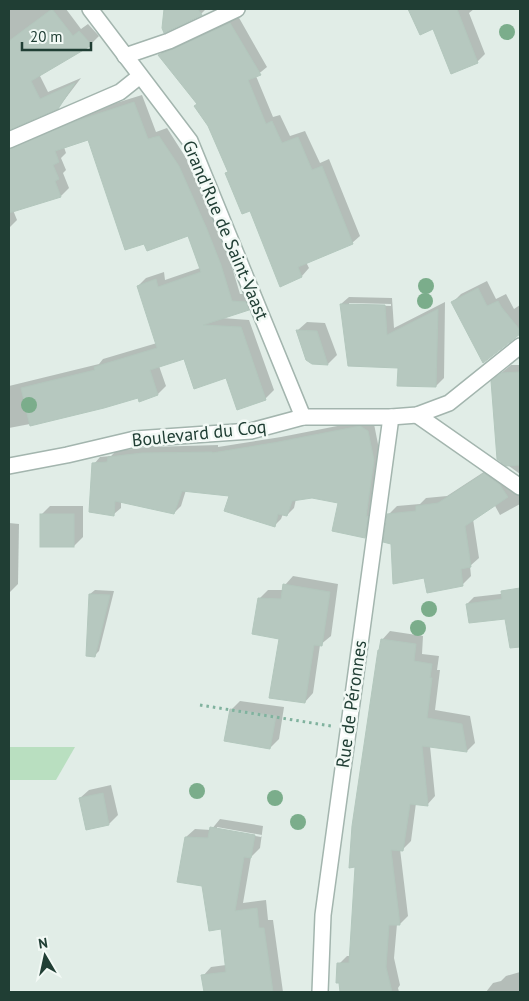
<svg xmlns="http://www.w3.org/2000/svg" width="529" height="1001" font-family="'PT Sans',sans-serif">
<style>
.green{fill:#b9dfc0}
.shadow{fill:#0003;fill-rule:evenodd}
.building{fill:#b6c8bf;stroke:#b3c7bd}
.lines{fill:none;stroke-linecap:round;stroke-linejoin:round}
.street-casing{stroke:#a3b5ae;stroke-width:18}
.path{stroke:#80b29e;stroke-width:3;stroke-dasharray:2.5 4;stroke-linecap:butt}
.street{stroke:#fff;stroke-width:15}
.tree{fill:#7bad8b}
.labels{text-anchor:middle;dominant-baseline:central;stroke-width:5;stroke-linejoin:round;paint-order:stroke}
.street-label{font-size:18px;fill:#203e34;stroke:#f2f9f5}
</style>
<rect width="100%" height="100%" fill="#e1ede7"/>
<path class="green" d="M9 747H75L56 780H9Z"/>
<g class="shadow">
<path d="M9 9H66L81 29 88 24 99 36 91 44 39 74 48 92 81 78 65 99 57 108 9 129Z"/>
<path d="M166 9H206L201 14 163 28Z"/>
<path d="M409 9H474L469 13 485 54 477 62 434 28 420 33Z"/>
<path d="M238 16 267 67 256 76 273 117 280 115 290 136 305 131 320 163 329 159 360 236 352 243 306 262 309 268 302 276 281 285 250 209 227 173 229 171 198 103 159 55 167 48Z"/>
<path d="M142 95 156 132 167 128 186 158 214 219 229 257 240 294H254L257 301 249 309 222 318 249 320 274 390 266 398 237 408 227 376 185 358 159 366 166 386 158 394 139 397 30 424 9 428V386L99 364 103 359 157 343 138 286 146 278 164 272 165 280 200 268 188 235 89 138 64 147 66 153 61 158 66 170 63 173 69 188 61 196 13 210 17 220 9 228V136Z"/>
<path d="M487 281 496 299 506 294 514 309 520 305V333L516 336 453 302 461 294Z"/>
<path d="M349 297 392 298 394 328 445 302 444 378 436 386 400 367 341 304ZM349 303 391 304V306L349 305Z"/>
<path d="M307 322 325 323 337 355 328 364 312 363 298 330Z"/>
<path d="M511 365H520V474L498 458 501 373Z"/>
<path d="M368 420 374 424 380 454 371 530 365 537 340 502 312 497 296 499 294 508 287 515 283 514 281 519 274 526 231 495 186 490 181 506 174 513 121 501V508L114 514 94 464 100 457 111 456 116 451 150 447 218 445V447L281 437Z"/>
<path d="M493 466 520 485V504L500 515 494 504 473 519 479 558 470 566 471 576 462 585 425 577 393 543 388 515 397 506 420 504 426 498 447 496Z"/>
<path d="M50 506H83V537L74 546 41 515Z"/>
<path d="M9 523 19 524 18 584 9 593Z"/>
<path d="M293 576 338 584 331 636 320 645 313 693 305 702 281 638 260 598 268 590H284L285 585Z"/>
<path d="M95 590 114 591 99 651 94 656 90 594Z"/>
<path d="M509 593 505 618 467 604 474 597Z"/>
<path d="M390 631 423 636 422 654 439 656 437 670H440L435 710 470 716 475 743 467 751 430 746 435 796 427 805 416 803 411 841 402 850 400 849 408 916 400 924H397L394 958 400 985 398 988 399 992H341L339 964 347 956H351L382 640Z"/>
<path d="M240 701 284 707 279 739 270 748 231 710Z"/>
<path d="M111 785 118 815 109 824 80 798 89 790Z"/>
<path d="M220 819 263 826 260 848 251 857 243 903 266 900 268 920H273L283 992H205L203 976 211 967 226 965 222 928 203 885 186 837 195 829 211 830ZM217 827 262 835 261 837 217 829Z"/>
<path d="M520 972V992H486L493 983 501 981 506 976Z"/>
</g>
<g class="building">
<path d="M52 9 73 36 79 31 92 45 31 81 40 99 75 83 58 109 9 130V41Z"/>
<path d="M164 9H198L202 15 164 33 162 28Z"/>
<path d="M408 9H457L478 63 451 74 433 29 420 35Z"/>
<path d="M230 23 261 75 248 80 266 124 272 121 282 143 298 137 312 170 322 166 353 244 298 267 302 277 280 287 250 211 242 214 225 173 228 172 208 126 194 106 197 104 158 55 173 49Z"/>
<path d="M134 102 148 139 159 136 179 166 206 227 221 265 232 301 246 302 249 310 203 325 241 327 266 400 237 410 226 378 194 389 184 359 150 370 158 395 139 402 138 398 104 408 30 426 21 388 95 370 94 367 157 348 137 286 156 279 158 287 201 272 188 236 147 251 144 244 125 250 88 140 55 151 59 162 53 165 59 179 55 181 61 197 9 213V149L76 121Z"/>
<path d="M478 288 487 306 498 301 502 308 520 330V334L483 363 451 302Z"/>
<path d="M340 304 385 305 387 335 438 309 436 387 397 386 398 368 348 366Z"/>
<path d="M296 330 317 331 328 365 312 364 306 360Z"/>
<path d="M520 372V465L506 466 497 459 491 381 501 373Z"/>
<path d="M360 426 368 431 374 460 366 517 368 516 365 538 332 531 338 503 312 498 292 501 287 516 278 514 275 527 224 511 229 496 182 491 174 514 115 501 114 516 89 512 92 463 107 462 108 457 142 453 212 452V453L273 443Z"/>
<path d="M484 473 500 485 508 497 465 526 471 567 461 569 463 586 427 593 424 578 393 584 391 544 383 542 387 514 416 511V506L438 503Z"/>
<rect x="40" y="514" width="34" height="33"/>
<path d="M283 584 330 592 322 646 314 645 305 703 269 698 279 639 252 634 258 598 281 599Z"/>
<path d="M520 588V647L510 648 505 619 469 623 466 604 502 599 501 591Z"/>
<path d="M89 594 110 595 95 657 86 656Z"/>
<path d="M381 639 416 644 414 661 432 664 430 678H432L427 718 462 724 467 752 422 746 428 806 410 804 403 851 391 850 400 925H389L386 967 392 992H340L339 983H336L337 963H349L355 867 349 868 352 826 378 650H379Z"/>
<path d="M230 709 276 716 270 749 224 741Z"/>
<path d="M103 793 109 825 86 830 79 798Z"/>
<path d="M210 827 255 835 251 858 244 857 235 911 257 908 259 928H264L273 992H204L201 975 226 972 221 929 209 931 202 886 177 882 185 837 208 838Z"/>
</g>
<g class="lines">
<g class="street-casing">
<g id="street">
<path d="M90 9 190 141 303 417"/>
<path d="M125 56 169 41 237 9"/>
<path d="M9 140 120 92 140 76"/>
<path d="M417 415 520 487"/>
<path d="M9 466 67 455 135 439 251 431 303 417H391L417 415 449 403 520 346"/>
<path d="M320 992 323 915 391 417"/>
</g>
</g>
<path class="path" d="M200 705 331 726"/>
<use href="#street" class="street"/>
</g>
<g class="tree">
<circle cx="507" cy="32" r="8"/>
<circle cx="426" cy="286" r="8"/>
<circle cx="425" cy="301" r="8"/>
<circle cx="29" cy="405" r="8"/>
<circle cx="429" cy="609" r="8"/>
<circle cx="418" cy="628" r="8"/>
<circle cx="197" cy="791" r="8"/>
<circle cx="275" cy="798" r="8"/>
<circle cx="298" cy="822" r="8"/>
</g>
<g class="labels">
<g class="street-label">
<text transform="translate(226 230) rotate(67)">Grand'Rue de Saint-Vaast</text>
<text transform="translate(199 433) rotate(-6)">Boulevard du Coq</text>
<text transform="translate(351 704) rotate(-82)">Rue de Péronnes</text>
</g>
</g>
<rect width="529" height="1001" fill="none" stroke="#203e34" stroke-width="20"/>
<g transform="translate(45 956) rotate(351)" stroke="#f2f9f5" stroke-width="4" paint-order="stroke">
<path d="M0-4L9 19L0 12L-9 19Z" fill="#203e34"/>
<text y="-8" font-size="14" font-weight="bold" text-anchor="middle" fill="#203e34">N</text>
</g>
<path d="M22 42v8h69v-8" fill="none" stroke="#203e34" stroke-width="2.5"/>
<text x="30" y="42" font-size="15" fill="#203e34" stroke="#f2f9f5" stroke-width="4" paint-order="stroke">20 m</text>
</svg>
